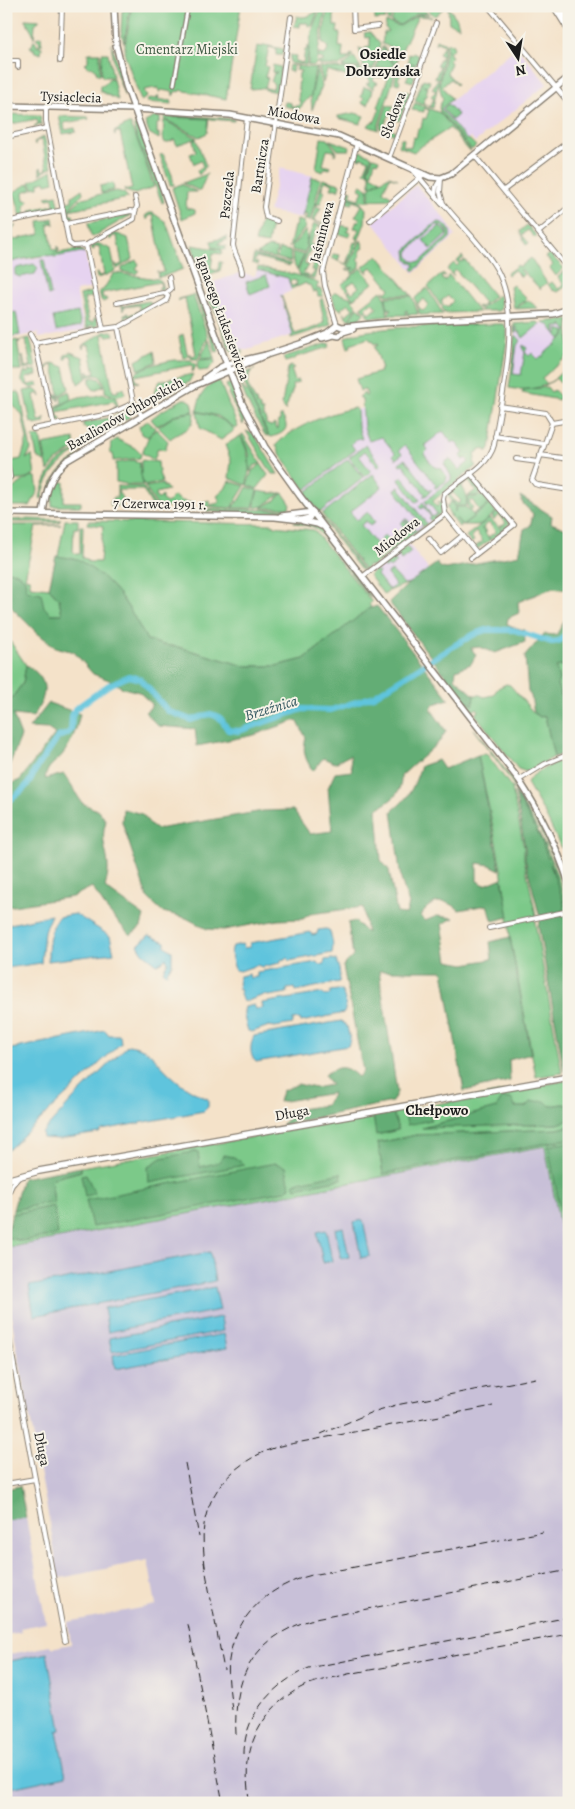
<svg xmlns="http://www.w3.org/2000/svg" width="575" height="1809" font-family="Alegreya,serif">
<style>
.built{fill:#e6d3f0}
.industrial{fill:#c8c0d8}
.green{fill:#7bc989;stroke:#4c7252;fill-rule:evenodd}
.forest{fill:#64ad75;stroke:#406448}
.water{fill:#5fc4dd;stroke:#3e707c}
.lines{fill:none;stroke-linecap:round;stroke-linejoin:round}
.river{stroke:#5fc4dd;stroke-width:6}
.pedestrian-casing{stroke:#887f72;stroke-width:5.5}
.minor-casing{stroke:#887f72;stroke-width:6}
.tertiary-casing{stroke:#887f72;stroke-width:8}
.secondary-casing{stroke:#887f72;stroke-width:8}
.pedestrian{stroke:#fff;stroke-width:3}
.minor{stroke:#fff;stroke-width:4}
.tertiary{stroke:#fff;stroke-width:5}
.secondary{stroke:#fff;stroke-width:5.5}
.rail{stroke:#1c1c1c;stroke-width:1;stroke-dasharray:8 4;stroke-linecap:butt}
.labels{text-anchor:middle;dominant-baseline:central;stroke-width:4;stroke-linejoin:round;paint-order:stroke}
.park-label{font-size:14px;fill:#3d5942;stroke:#f7f3e8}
.street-label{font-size:14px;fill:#1c1c1c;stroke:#f7f3e8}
.neighbourhood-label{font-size:15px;font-weight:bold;fill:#1c1c1c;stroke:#f7f3e8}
.water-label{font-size:15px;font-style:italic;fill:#335760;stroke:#f7f3e8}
</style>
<rect width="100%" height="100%" fill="#f7f3e8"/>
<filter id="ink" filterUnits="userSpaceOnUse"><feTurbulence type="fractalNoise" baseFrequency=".02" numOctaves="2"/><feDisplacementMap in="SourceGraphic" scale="10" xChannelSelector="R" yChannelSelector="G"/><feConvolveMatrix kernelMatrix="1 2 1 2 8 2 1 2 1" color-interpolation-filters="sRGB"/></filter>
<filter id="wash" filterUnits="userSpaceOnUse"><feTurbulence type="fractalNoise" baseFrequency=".0096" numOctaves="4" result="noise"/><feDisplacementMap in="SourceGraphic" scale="20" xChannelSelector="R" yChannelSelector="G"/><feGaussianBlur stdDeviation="1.12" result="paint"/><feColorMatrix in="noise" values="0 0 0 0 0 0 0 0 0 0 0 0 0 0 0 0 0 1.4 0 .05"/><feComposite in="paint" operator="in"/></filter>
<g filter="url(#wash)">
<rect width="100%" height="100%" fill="#f4e2c9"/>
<g class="built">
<path d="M517 47 547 84 475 142 471 137 467 140 441 109Z"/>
<path d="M280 168 313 176 302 218 269 211Z"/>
<path d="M416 185 447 221 455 236 414 273 373 222Z"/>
<path d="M82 252 85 253 92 288 76 291 85 330 39 338 38 333 6 339V263L46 256 52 255 55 257Z"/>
<path d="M257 270 288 278 291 291 280 296 293 335 244 350 234 348 211 283 240 273 255 276Z"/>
<path d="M569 322V348L510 382 516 349 514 325 541 323 543 325 546 323Z"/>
<path d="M394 394 473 447 469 471 430 503 440 514 372 566 361 565 281 455 319 421 363 408 364 403Z"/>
<path d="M409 544 428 569 408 584 387 591 373 572Z"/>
</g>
<g class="industrial">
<path d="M545 1146 569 1276V1803H6V1655L50 1646 51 1648 71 1644 68 1622 156 1605 148 1560 61 1578 58 1576 53 1541 6 1289V1248Z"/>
<path d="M26 1518 46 1623 20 1628 21 1632 6 1635V1521Z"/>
</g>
<g class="green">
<path d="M132 6H241L226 99 180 90 179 92 176 91 173 96V92L161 90 160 93 157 87 155 90V88L144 90 147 97 141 101 125 55V45Z"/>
<path d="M326 6 316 64 314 66 308 65C308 50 312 14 326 6Z"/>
<path d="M328 6H336L337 9 334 10V26H338L337 33H340L339 47H343L342 58H350V55L352 54V57L339 66 319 65 318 63V62H323V59L318 58 319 54 325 55 328 50 327 46 322 42Z"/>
<path d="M375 6H388L385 19 375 20Z"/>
<path d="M390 6H419L429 14 418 13 400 25 391 22 393 17 391 16 390 21 387 20Z"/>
<path d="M423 6H437L440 10 446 6 435 16Z"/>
<path d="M448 7 457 19 459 27 449 23Z"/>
<path d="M130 9 124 43 121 32 122 11Z"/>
<path d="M318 11 312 26H308V23H300V27L294 26 297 16C304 19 311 15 318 11Z"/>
<path d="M419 14 432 17 418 16 395 65 383 46 387 52 392 53 394 48 382 44 384 32H387L388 30 385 28 386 22 400 26Z"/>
<path d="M25 19 40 20 35 24 34 38 33 33Z"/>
<path d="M370 32 380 44 374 68 364 69 359 48 365 50V48L370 47V37L366 38 364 33Z"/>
<path d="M41 36 42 45 41 44 39 46 42 47 41 54 34 51V48L32 49 30 46H32L34 40 37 44 36 46H38L40 42 36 38Z"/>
<path d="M436 40 445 43 439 79 435 78 440 66 437 65 442 56 439 54 444 45 437 42 435 44Z"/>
<path d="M111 43C118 58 119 80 125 97L115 70Z"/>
<path d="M447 43 452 44 454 48 449 52 447 49 452 57 449 60 451 63 447 73 457 84 456 85 451 79 442 86 452 99 441 109 467 140 469 139 476 146 473 149H471L440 112 439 107 443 99 439 86Z"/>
<path d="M264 45 283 49 282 55H276V49L269 47 265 66 268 67 265 77 268 78 265 88 273 89 274 84 271 82 274 73H277L272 72 273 65 281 67 277 92 266 90 263 88 250 89 257 46 263 47Z"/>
<path d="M307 47H309L306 65 290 63V55L296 56 295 61 303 63 305 50H307Z"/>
<path d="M382 47 394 65 393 67 376 68Z"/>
<path d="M88 53H100V75L96 73 97 72 93 67 90 68 85 64 88 61Z"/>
<path d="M102 53H108L113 77H103L101 75Z"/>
<path d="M413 53 419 56 416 64 411 63 416 66 413 71 407 69 410 62 408 61 409 54 412 55Z"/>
<path d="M354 57 361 68 342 67Z"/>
<path d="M289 65 315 68 311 95 299 109 284 106 285 102 291 103V106H299L300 100H298L299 90H298L299 73H300L301 71 296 70 298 66 293 65 292 72 288 71Z"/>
<path d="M317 67 322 86 312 110 311 97Z"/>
<path d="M319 67 364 70H395L392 84 378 127 379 130 368 126 370 123 375 121 380 108 378 107 389 75 383 73 382 77H374L373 80 378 83 374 85V89L366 84 369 83 370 78 360 74 355 75 354 79 327 70 323 83Z"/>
<path d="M398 69 413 73V76H415L413 82 406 80 409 74 402 71 398 79 400 81 399 84 395 83 396 70Z"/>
<path d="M110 78 113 79 118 100 100 91V85H104Z"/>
<path d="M423 79 430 81 428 87 423 86 428 88 426 93 428 94 426 97H424L425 98 423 103 430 107 434 98 431 96 436 91 432 89 437 80H439L433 108 415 101Z"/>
<path d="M364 87 373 90 368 105 362 103 364 98 361 97Z"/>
<path d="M404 90 410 93 399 121 396 120 399 111 403 109 400 107 404 98H406L402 97Z"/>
<path d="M157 96H159L158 99 169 101 171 99 172 104 146 102 149 98 157 99Z"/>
<path d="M415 103 440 113 471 151 467 149 450 128 417 149 414 152 398 146 401 138 404 139 403 146 411 147 413 137 416 138 418 128 421 129 423 118 426 119 429 110 424 108V112L412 110Z"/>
<path d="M448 104 458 115 452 120 443 109Z"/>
<path d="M387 105 394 106 382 129 389 132 390 129 396 131 395 135 381 129 380 127Z"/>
<path d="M355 113 364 116 360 124 338 118V116Z"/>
<path d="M6 114 38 115 41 117 40 124H42L35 127V125L38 124 37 119 6 125Z"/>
<path d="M166 114 234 119V121L164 115Z"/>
<path d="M59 116 88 117 89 119 64 123 65 130 75 128 76 132 63 134Z"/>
<path d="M155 117H160V122L157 124V134L159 133V139L149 133 145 122Z"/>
<path d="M165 117 209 119 207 133 199 137 164 119Z"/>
<path d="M164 120 197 138 177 145 174 139 172 141 165 143 163 138Z"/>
<path d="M128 124H131V128L137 139 154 187 135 194 125 191 124 188 127 190 132 189 120 132H115V136L114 132Z"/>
<path d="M137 124 160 185 164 202 162 203 135 132 134 126Z"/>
<path d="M44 136 52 167 40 174V168L41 167 42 171 47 169 42 140 36 141 35 145 34 142Z"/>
<path d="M321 138 328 139 336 151 335 155V151L327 150 323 165 331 167 330 169 325 168 323 172 316 169Z"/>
<path d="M196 139 206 166 199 175 197 171 203 167 201 161 194 164 190 154 196 152 193 141Z"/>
<path d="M330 140 350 147 349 150H338Z"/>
<path d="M360 151 372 156 367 170 369 173 364 172 369 160 361 157 360 159 357 158Z"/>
<path d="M163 154 172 175 174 185H170L160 155Z"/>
<path d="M373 157 379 159 378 162 375 161 371 175 381 180 370 186V174L368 170Z"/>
<path d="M52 170 54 182 46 184 45 181 39 183V187L33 188 30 182Z"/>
<path d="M207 174 200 191 183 183Z"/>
<path d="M389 176 398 179 390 177 383 191 391 196 390 199 369 200 370 187Z"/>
<path d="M312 177 321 179 310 221 303 219 304 218H306L307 215 303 214 302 218Z"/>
<path d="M323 179 340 184 338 191 337 189H331L333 184 325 181 321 190 325 191 320 204H317V207L321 208 314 221 323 224 324 221 330 223 329 226 312 221Z"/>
<path d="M29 183 32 189 23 192 24 200H28V202L24 206 26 215 21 216 15 195H9Z"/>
<path d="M113 183 114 190 101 193 100 186Z"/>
<path d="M181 184 197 192H187L186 208 195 210V213L182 219 172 188Z"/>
<path d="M360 185 368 188V201H361L347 197 349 190 352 191 350 196 359 199 363 191 359 189Z"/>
<path d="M82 189 83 193 67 211 65 202 72 201V196Z"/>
<path d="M117 191 124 193 128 198 69 210 70 215H73L74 218 68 217 67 212 82 198Z"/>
<path d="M57 195 59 205 57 209 31 214 30 210 54 205 53 198 47 199 46 197Z"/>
<path d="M348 198 360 202 366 209 365 223 359 239 355 238 359 229 354 228 357 221H359L360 218 355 217 362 205 354 201 352 204 347 203Z"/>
<path d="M128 213 131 214 129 216 93 237 91 236 88 223 128 215Z"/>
<path d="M149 213H153L166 222 183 269 167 275 158 277 157 271 159 273 164 272 153 215 148 216V219H146L145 216Z"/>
<path d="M53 218 54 225 53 223 48 224 53 250 58 249V246L59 251 53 254 80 249 85 253 81 252 55 257C46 252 18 261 6 263V254L11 252 9 237H6L9 236 7 227 16 226 12 230 13 240 20 239V238L40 234 39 221 47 220 52 222 48 219Z"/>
<path d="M261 220 266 223H272L268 244 255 242Z"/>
<path d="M297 220 304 222 305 228 289 248 294 226 296 227Z"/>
<path d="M439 222C447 224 452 230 450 238L414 271 412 269 415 265 407 260 406 250 434 224ZM436 225C443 224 449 230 447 237L420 262 412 261 408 255 409 250Z"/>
<path d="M314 224 328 228 324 244 320 243 322 235H324L326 229 318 226 313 238H312L310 244 313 245C310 250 306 258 304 264L308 265 303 274 311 277 315 271 311 270 313 264 318 265 314 279 300 275 298 271 308 248 306 243Z"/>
<path d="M340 225 349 227 347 232 351 233 349 237 339 234Z"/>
<path d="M527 225 537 236 535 238 528 230 522 235 529 243 526 245 520 231Z"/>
<path d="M440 226 447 234 431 249 423 240Z"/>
<path d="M306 230 307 238 305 244 307 247 304 253 292 250V246Z"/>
<path d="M115 233 128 238 133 259 117 269 115 263 117 266 122 264 117 236H112V239L110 240 109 237Z"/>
<path d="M227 237V240H223V242H219V245L226 246 225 250 213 247 211 241Z"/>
<path d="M357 240H359L347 266 332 258 333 254 340 255 338 261 346 264 354 242 356 243Z"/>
<path d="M361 240 364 248 360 250V257L357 259 360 262V267L352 274V270H345L355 268 348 267Z"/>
<path d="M97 243 111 249 115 271 104 276 97 278 96 273H98L99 276 104 275 99 246 94 247V250H91L92 246Z"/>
<path d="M192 245 222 250V254L213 253 211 269 218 271 219 262H222L220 271 205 276 198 264Z"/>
<path d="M269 247 277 249 275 258 257 254Z"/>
<path d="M279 249 290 251 291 262 277 258Z"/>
<path d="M292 252 304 255 297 270 293 263Z"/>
<path d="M550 254 564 268 556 276 550 268 553 265 546 257Z"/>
<path d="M254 255H255L291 264 290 266 256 257 254 262 258 263 257 265 252 263Z"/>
<path d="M378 255 411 295H386L383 292 385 291 386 293 390 289 372 267 367 270 368 273 363 267Z"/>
<path d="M462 256 464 258 460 260 461 262 465 260 494 296 479 309 477 306 480 307 484 303 456 270 452 273 454 275 453 276 447 269 454 263 457 266 459 264 457 261Z"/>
<path d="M531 258 547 283 540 288 541 290 522 270H520L524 274 521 277 514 270 508 275 507 273 518 265 520 267Z"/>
<path d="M41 260H44L51 295 48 296Z"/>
<path d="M136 260 139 264 136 269 139 270 136 274 122 272V268Z"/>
<path d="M34 264 38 268 35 274 20 277 15 275V271L17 268Z"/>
<path d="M258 267C276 271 304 274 319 284L317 286V289H321L323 296H318L317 291 313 292 310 285H307L306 283 297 287 296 281 291 280 290 285 294 286 295 284 296 287 291 289 288 278 257 270Z"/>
<path d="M361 268 373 283 353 299 348 292 350 290 352 293 359 287 354 281 347 286 349 289 347 291 341 285Z"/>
<path d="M566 270 569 274V284L558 292 552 290 548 284 552 282 558 289 564 285 558 277Z"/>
<path d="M116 273 158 279 161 282 163 290H159V287H161L160 282 102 293 103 298H106L107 300 103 302 101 300 99 291 103 290 113 274Z"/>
<path d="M443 273 446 276 441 277 444 281 448 278 447 277 449 275 479 312 444 313 442 307 444 305 447 307 453 301 448 296 441 301 443 304 441 306 428 286Z"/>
<path d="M266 275 270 286 250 294 246 282Z"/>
<path d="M513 285 527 299 514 308 510 287Z"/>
<path d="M427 288 443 314 420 315 418 309 420 308 423 311 429 305 424 299 417 304 419 307 418 308 415 298Z"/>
<path d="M381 291 385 297 388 316 370 318 366 313 368 311 370 314 377 308 372 302 365 308 367 310 365 312 361 307Z"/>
<path d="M91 292 93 297 84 298 89 322H94V319L97 318 98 325 95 328 87 330 86 328H94V325L86 327 80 295Z"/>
<path d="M335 292 350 297 357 306 349 320 343 313 346 315 353 309 348 303 341 309 342 311 335 305 332 295H333Z"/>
<path d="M198 293 219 351 216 352 195 294Z"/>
<path d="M215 294 234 347 241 350 243 353 238 354 231 350 213 299Z"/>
<path d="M193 295 208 337 198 359H192L189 354H191V356L196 355 185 298 180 299V301L179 302 178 299Z"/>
<path d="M211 295 229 350 215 311 207 297Z"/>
<path d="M281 295 295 334 319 326 324 322 320 300 322 298 331 325 291 338V336L293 335Z"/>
<path d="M498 295 500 297 501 309 498 311H480V310Z"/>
<path d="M412 296 418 314 407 315V310L405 311 406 315H389V312L392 309 391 308 388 310 386 297Z"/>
<path d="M149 301 152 305 130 318 129 316H126L127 320H129L125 321 124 314 128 313 129 315 140 311 139 305 124 307 123 311 122 306 119 304 121 303 123 306Z"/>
<path d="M529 301 538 308 515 309 527 301Z"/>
<path d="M358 307 364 313 359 319 350 321Z"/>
<path d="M16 312 20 335 9 337 6 314Z"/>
<path d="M78 312 81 326 56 331 53 317Z"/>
<path d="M569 319V330H566L562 324V327H555L556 334 558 333 557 329 565 331V335L560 339 548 324 546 325 543 322Z"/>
<path d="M538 322 540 324 523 338 520 332H517V327H515L516 334 514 333V324Z"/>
<path d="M497 324H504L507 329V340L490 448 487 452V450L479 449 478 452H476L474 463 476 464 475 467 433 501 437 507 440 503 437 502 441 501 444 511 431 521 429 519 431 517 424 507 421 509 419 506 423 502 432 517 437 514 429 503 427 504 425 501 451 480V476L444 463 450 459 459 470 469 462 466 458 463 460 460 456 464 453 455 441 452 443 443 431 425 445 428 450 424 454 434 467 441 468 447 477 446 481 436 488 434 487 436 485 405 445 399 450 402 454 396 459 393 455 395 453 382 437 369 441 364 428 362 399 359 397 364 393 365 396 367 395 365 390 360 391 356 379 380 372 379 370 382 369 375 347 379 345 378 343 374 344 373 340 371 341 369 338 350 344 351 347 348 348 345 338C360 325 471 325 497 324Z"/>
<path d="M111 331 113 332 114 335 107 336 106 334 102 335 113 392H118V389L124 388 125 394 116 397 105 392V385L101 376 93 375 88 377V371L90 374 95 373 89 345H84L83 349 82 346 104 332Z"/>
<path d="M566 331H569V355L542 378 547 384 555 379C543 389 524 391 509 388L514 353V336H517L521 341 517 345 513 374 521 375 525 352 523 350V345L527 348 525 352 529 356 532 353 538 359 541 356 543 357V355L554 345 556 346 555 344 565 336Z"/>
<path d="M183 334 188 357 183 358 179 337Z"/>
<path d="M30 338 36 368 31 367 28 370V368H26V370L24 369 22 356H23L25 367 31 366 26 340 20 341 19 344 18 341Z"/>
<path d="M17 340 22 370H10L6 367V342Z"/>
<path d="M209 340 214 358 200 359Z"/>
<path d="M329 343 330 347 296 357 295 359 285 362 283 357Z"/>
<path d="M154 351 156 362 138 370V367L136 361Z"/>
<path d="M70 352 83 357 87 378 78 384 71 355 66 356 67 359H65L64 356Z"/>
<path d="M214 359 215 363 208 370 199 371 197 365 199 360Z"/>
<path d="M174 360H191L196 365 193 372 191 370H193L192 365 135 376 136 381 139 382 132 383 131 378C140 366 160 363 174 360Z"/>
<path d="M53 363 64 367 69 389 60 395 51 397 50 393 53 392 54 395 59 394 53 365 48 366V369L46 370 45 368Z"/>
<path d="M291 366 294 368 291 369 295 381 298 380V383L292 385 293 389 285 411 282 404 288 368Z"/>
<path d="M569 366V376L560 383 555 378Z"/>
<path d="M255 369 249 374 248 386 255 400H256L257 405 260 407V411H263V417L266 418V424L271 426 275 424V428L277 429 278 421H280V416H282C291 429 284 433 272 437L269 436 241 377 242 375Z"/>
<path d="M36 370 37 375 26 378 28 385 38 383V386L31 388 22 382V379L24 372H27V374L29 373V371Z"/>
<path d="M193 374 189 382 157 400 154 391 160 381Z"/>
<path d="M93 377 100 379 104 386 94 390 90 385V379Z"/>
<path d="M239 378 243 388 248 393 268 436 265 435C255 417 244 398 239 378Z"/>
<path d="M219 380 238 427 236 429 218 416 197 411C199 396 205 386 219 380Z"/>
<path d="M231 383 245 417 243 425 228 393 229 392 226 385Z"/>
<path d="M547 387 551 392 554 390 560 396 559 400 522 393 523 390Z"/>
<path d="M34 389 40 393 41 397 39 393 34 395 39 421 44 420 45 417 44 423 35 425 34 422 31 423 24 391Z"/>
<path d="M69 391 71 399 53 410V408L62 403 61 397H59V401L58 398H51L61 396Z"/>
<path d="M18 392 20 393 31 450 26 459 32 455 35 474 22 480H16L12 486 6 491V484L14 481 11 464 6 465V462L21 459 27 439 22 414 6 399V394Z"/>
<path d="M103 394 116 398 118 407 113 408V407L116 406 114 401 57 412 58 417H60L61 420 57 421 55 420V411C64 403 80 393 92 397Z"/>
<path d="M183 399H187L192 402 194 411 177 414 157 426 151 419 160 412Z"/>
<path d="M354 408 357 410 358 426 362 439 359 438 351 444 355 450 305 490 281 455 276 445C292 427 332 412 354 408Z"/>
<path d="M129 410 130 417 91 439 87 428H84L83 423 109 418Z"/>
<path d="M194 412C193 433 184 428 170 439L158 427 176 415Z"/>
<path d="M197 412C212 414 224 419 235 430L221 440 200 428Z"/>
<path d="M148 421 155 428 148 437 141 434 139 426Z"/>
<path d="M156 429 168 441 165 450 158 448 154 460 142 453 148 438Z"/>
<path d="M246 431 254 434 278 474H272Z"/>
<path d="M243 434 261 463 254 466 250 472 249 453 241 435Z"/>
<path d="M40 436 45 462H44L37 457 33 437Z"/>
<path d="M240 436C249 451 252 468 246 485L229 478 231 461 225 445Z"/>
<path d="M74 439 75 448 55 462 48 471 43 445Z"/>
<path d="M117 439 135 448 141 454 140 458 113 461V454L110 453 111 443Z"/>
<path d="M366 445 381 465 378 467 365 451 359 456 371 472 364 477 349 457Z"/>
<path d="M91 449 95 450C73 463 51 470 50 498L47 499C52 472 69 462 91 449Z"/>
<path d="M74 452 75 453C57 464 45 478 42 499L40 498C44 478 54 460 74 452Z"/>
<path d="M348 459 363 478 320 512 306 495V492Z"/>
<path d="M405 459 429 490H432L426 496H423L425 494 403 464 400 465 399 463Z"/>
<path d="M135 460V462H139L143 485H126V484L116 482V463Z"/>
<path d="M141 460 158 462 159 473 162 482 144 486 141 475Z"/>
<path d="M261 464 268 475 257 489 247 485 252 471Z"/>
<path d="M373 474 382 487 350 512 357 520 368 512 375 522 370 526 366 521 361 525 379 548 384 544 380 539 385 535 391 542 396 539 394 536 404 528 401 523 404 520 414 534 372 566H367L368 567 365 570 322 514Z"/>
<path d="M34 476 36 477 38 491 30 506H6V493L28 478Z"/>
<path d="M401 477 403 478 420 500 416 502 399 480Z"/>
<path d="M468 478 472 480 482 491 476 496H468L476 490 468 481 462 486 467 496 466 506H455L453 502 455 501 458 504 461 502 460 500 453 493 450 495 454 500 452 502 447 494 458 485 462 489 459 484Z"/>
<path d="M55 481 64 482V502H81V506H52V486Z"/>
<path d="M229 481 245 486 232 507 229 508 204 506 203 502 209 500 210 505 219 503V499L217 496 225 489Z"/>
<path d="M163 484V487L165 486 168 490 156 493V498L159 499 162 496V500L167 503 174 496 182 501 193 503 192 507H158L145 487Z"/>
<path d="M117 486 143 487 156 507H153L143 490H119L118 491 122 498 117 506H111L110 502H112L113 498H117Z"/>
<path d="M247 487 257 490 253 508H232L241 498Z"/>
<path d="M399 487 427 524 415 533 405 519 406 518 416 531 423 526 395 490Z"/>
<path d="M258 491 270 493H282L263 506 255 508V501Z"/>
<path d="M283 493 290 503 289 508H261L274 501Z"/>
<path d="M305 495 364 571 360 569 304 496Z"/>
<path d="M479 495 481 497 483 495 489 504 474 515 473 514 479 510 472 500 469 502 473 508 470 510 467 505 468 497H476Z"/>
<path d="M451 501 455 507V512L456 507H466L474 516 462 525 456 518 461 525 459 527 450 515H452L449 514 446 505 448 506Z"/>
<path d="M490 504 496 512 481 525H463Z"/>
<path d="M203 509 288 510 289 514H233L207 511Z"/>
<path d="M500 510 510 523 503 531 499 526H502L506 523 499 515 494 520 492 517Z"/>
<path d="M490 518 502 531 491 540 488 537 496 532 489 523 483 527 486 532 485 533 481 528 490 540 477 549 475 547 483 541 476 532 471 536 474 541 471 543 466 536Z"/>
<path d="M28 519 61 520 59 522H6V520Z"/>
<path d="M65 520H78V528H74L73 551 76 554H80V526H83L82 558 87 559 88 562H100L103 526 87 524 88 521 273 524 274 526 314 530 372 602 369 604 371 607 304 659 276 666H245L178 647 163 645 147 640C134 618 124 595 104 579 95 570 70 562 58 556Z"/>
<path d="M294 521 314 524 320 527 365 586 328 540 323 536 314 527 295 523Z"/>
<path d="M6 525H61L36 526 25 578 30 579V586L49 588 59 599 62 614H51L26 590 16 572 6 571Z"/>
<path d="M324 538 328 540 371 597 367 594Z"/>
<path d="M406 546 411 552 401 560 397 553Z"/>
<path d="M392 557 397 562 390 568 388 566 385 569 382 565Z"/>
<path d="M374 570 379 572 377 575 389 590 395 585 387 574 392 571 404 584 409 583 389 591 384 595 369 575Z"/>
<path d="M6 635 26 665 23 683 6 706Z"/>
<path d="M569 664V731L565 706 557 685 556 667Z"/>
<path d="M506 684 510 685 533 712 540 717 545 716 554 757 527 772 518 769 475 714 479 711 477 708 473 711 462 698 473 705 474 695H480L484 697 493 695 498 688Z"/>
<path d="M473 729 475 730C510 774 541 818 560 871 564 882 569 893 569 905 549 832 518 788 473 729Z"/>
<path d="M486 753 512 788 524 848V859L536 915 535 922 562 1073 536 1077 510 937C505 876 490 815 478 755Z"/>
<path d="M569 758V840L566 826 564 827 567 845 561 848 546 816 527 783C531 772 558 762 569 758Z"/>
<path d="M513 787C538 826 556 865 568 910L563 911 564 905 553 870 525 808Z"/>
<path d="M569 1080V1105L562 1104 550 1106 531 1102 525 1107 497 1108 425 1127 558 1124 569 1120V1126L558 1129 416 1135 378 1143 383 1174 569 1139V1227L565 1228 569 1247V1276L545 1146 6 1248V1237L22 1241 54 1206 12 1214 13 1210 54 1202 51 1179 81 1171V1167L373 1116 377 1135 398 1130 393 1112Z"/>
</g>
<g class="forest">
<path d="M520 496 552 516 551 523 569 530V590L552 588 518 602 519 613 508 618 507 625 524 630 525 642 495 653 480 647 471 648 476 655 471 664 456 670 455 678 474 695 473 705 462 698 389 602 408 584 437 563 440 567 446 569 519 555 524 529 530 526 533 514 523 504Z"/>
<path d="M56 556 78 559 103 577 119 594 132 613 147 640 163 645 178 647 245 666H276L304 659 368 609 377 606 449 699 434 704 431 709 446 731 440 741 401 776C402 795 391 800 377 809L381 860 389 870 397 913 406 914 409 904 401 879 392 811C411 796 413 787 421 766L438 760 444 769 478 755 500 870 490 865 477 863V881L485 885 502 878 509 917 493 921 487 905 459 910C446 897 428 900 421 917L425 921 437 916 454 918 442 924 448 961 465 964 492 959 490 942 510 937 531 1054 509 1060 510 1081 464 1091 443 971H379L397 1092 392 1102 281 1125 299 1109 326 1105 333 1093 279 1102 282 1091 298 1084 315 1088 331 1085 324 1075C339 1065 345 1065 358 1077L363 1071 343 966 353 956 348 923 355 921 367 933 363 907 310 914 303 919 278 920 224 930 207 929 186 918 163 912 147 897 122 822 123 809 142 814 150 824 157 829 263 811 293 810 310 834 332 831 328 788 335 773 352 771 350 755 335 763 323 758 313 771C305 759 302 751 306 738L297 720 254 735 197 746 195 729 158 726 145 712 150 708 152 704 139 692 123 688 109 680 93 674 74 652 55 647 36 632 6 602V571L16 572 25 580 26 590 41 593 44 607 51 614H62L59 599 49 588Z"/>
<path d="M569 614V664L556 667 559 679 557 685 565 706 569 731V752L554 757 545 716 540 717 534 713 531 696 528 692 525 656 544 634 556 635Z"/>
<path d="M26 665C51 680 47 695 33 717L13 715 21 736 9 766 6 769V706L23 683Z"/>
<path d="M49 703 80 714C77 728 72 742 63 754 55 764 47 765 45 779L64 774 82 803 99 811 106 821C99 843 109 852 108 871 108 876 106 882 105 888L144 916 141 927 130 935 108 911 92 887 72 897 6 907V786L20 780 55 734 48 729 29 728Z"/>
<path d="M515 792 541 839 562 897 564 905 563 911 540 916 539 914 525 859V847Z"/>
<path d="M566 913 569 925V1071H564L538 925 541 918Z"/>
<path d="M502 1098 512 1099 515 1107H525L531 1102 545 1101 550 1106 562 1104 569 1105V1120L558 1124 422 1128 496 1108Z"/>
<path d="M429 1108 431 1120 407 1125 405 1113Z"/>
<path d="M393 1112 398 1130 376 1135 373 1116Z"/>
<path d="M569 1126V1139L383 1174 378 1143 416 1135 558 1129Z"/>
<path d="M569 1142V1208L560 1210 548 1146Z"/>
<path d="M198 1151 200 1167 219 1162 223 1155 234 1157 245 1165 149 1183 148 1167 161 1158Z"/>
<path d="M275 1163 286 1167 290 1187 285 1191 92 1227 86 1200Z"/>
<path d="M81 1167V1171L51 1179 54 1202 13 1210 22 1178Z"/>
<path d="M341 1173 342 1179 296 1188 294 1183Z"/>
<path d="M86 1174 95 1194 85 1196 81 1175Z"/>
<path d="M54 1206 58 1235 22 1241 6 1237 12 1214Z"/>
<path d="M20 1486 26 1518 6 1521V1489Z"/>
</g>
<g class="water">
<path d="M75 914 110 936 114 953 48 961C48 945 49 931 58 917Z"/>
<path d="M51 915 44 931 41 963 7 968 6 925Z"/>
<path d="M326 929 329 930C332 937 334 945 332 953L289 961 288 958 281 960 280 963 262 967 257 965 240 971 235 970C233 962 229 954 233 946L242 944 244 948 250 947V943L310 932 312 935 317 934 318 930Z"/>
<path d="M149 935 165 942V946L172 951V964L166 974 163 971 168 962 166 958 162 962 157 964 143 953 138 945Z"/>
<path d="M332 959 336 960C339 967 341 975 339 982L296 991 295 988 287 989V993L269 996 264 995 247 1001 242 1000C240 992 236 984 240 976L249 974 250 978 257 977V972L317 962 319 965 324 964 325 960Z"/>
<path d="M338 990 342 991C345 998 347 1006 344 1013L301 1022 300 1019 293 1020V1024L275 1027 269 1026 252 1032 248 1031C246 1023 242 1015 245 1007L254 1005 256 1009 263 1008 262 1003 323 993 325 996 330 994V991Z"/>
<path d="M341 1021 347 1026 350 1040 348 1046 256 1062C249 1056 250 1044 254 1036Z"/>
<path d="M105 1030 109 1035H120L121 1043 6 1152V1050Z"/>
<path d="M128 1045C153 1048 155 1062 172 1076 182 1086 195 1093 208 1099V1107L204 1111 102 1130 99 1133 60 1139 43 1138 42 1133 74 1098Z"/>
<path d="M363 1220 370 1256 361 1258 354 1222Z"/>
<path d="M343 1227 349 1257 341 1259 335 1229Z"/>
<path d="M326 1230 332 1261 323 1263 317 1232Z"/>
<path d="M210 1252 215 1281 34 1316 29 1286Z"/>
<path d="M215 1287 220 1310 108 1332 104 1308Z"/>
<path d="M221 1317 223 1331 112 1352 109 1338Z"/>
<path d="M224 1334 227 1348 115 1369 113 1355Z"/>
<path d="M47 1653 61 1730 57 1731 66 1776 6 1789V1662Z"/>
</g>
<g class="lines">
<path class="river" d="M6 803C17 795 31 785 34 772L58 737 67 734 71 730 72 716 75 709 109 685 129 676 140 679 168 711 191 720 210 714 217 716 221 719 228 730 239 731 303 709 331 710 374 696 460 642 477 633 486 630H514L551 642C563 642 565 636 569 627"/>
</g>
</g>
<g filter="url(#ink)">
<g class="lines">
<g class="pedestrian-casing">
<path id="pedestrian" d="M174 84 188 6"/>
</g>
<g class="minor-casing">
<g id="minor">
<path d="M47 6 114 8"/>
<path d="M353 6 354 29 378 26"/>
<path d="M488 6 569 103"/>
<path d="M6 61H18V67"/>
<path d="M60 61 62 7"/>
<path d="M46 107V121L69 243 73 246 86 245 103 329 118 327 133 401 142 416"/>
<path d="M6 137 47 128"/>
<path d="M474 155 569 270"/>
<path d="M389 158 421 72 420 68 436 23"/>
<path d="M413 170 442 204"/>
<path d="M504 190 569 141"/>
<path d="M435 196 436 187 441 178"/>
<path d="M135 197 137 206 135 212"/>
<path d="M277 221 266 217 264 207 291 17"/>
<path d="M370 221 424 174"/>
<path d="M6 222 63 210"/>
<path d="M66 224 131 211 135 212 134 219 88 244"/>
<path d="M539 232 569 207"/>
<path d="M242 273C242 263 234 255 233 245L247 118"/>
<path d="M166 293 171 289 169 277"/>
<path d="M117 303 164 293 168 296 166 301 121 326"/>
<path d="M337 325 325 286 323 272 357 143"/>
<path d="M30 334 35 343 103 329"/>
<path d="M35 343 54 425 109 414 134 403"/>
<path d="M500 406 546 413 552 423"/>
<path d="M569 420 552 423 532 480 535 484 538 485 569 490"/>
<path d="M33 429 54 425"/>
<path d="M495 436 544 444"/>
<path d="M540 455 569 459"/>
<path d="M516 459 538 462"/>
<path d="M470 473 514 525 471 558"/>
<path d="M6 478 10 477 8 466"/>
<path d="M445 513 477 553"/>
<path d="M429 538 441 553 463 535"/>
<path d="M362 577 444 515 445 513 443 499 444 494C460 479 488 468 494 445 502 394 523 315 496 268 482 244 460 225 443 203L440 192 441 178"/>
<path d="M519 780 545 764 569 754"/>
<path d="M489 928 569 911"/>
<path d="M6 1198 12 1185 19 1177"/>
<path d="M6 1322 65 1641"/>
<path d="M6 1484 35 1479"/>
</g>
</g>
<g class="tertiary-casing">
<g id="tertiary">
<path d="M114 6 116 45 126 86 221 349 242 403 265 447 300 496 519 780C540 812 557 847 569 883"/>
<path d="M6 106 135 109 230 115 339 136 430 177 441 178 451 174 569 77"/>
<path d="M322 338 334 335 339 336 343 332 353 329"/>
<path d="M305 342 327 333 337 325 342 327 382 323 553 314 569 309"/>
<path d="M205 378 219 368 227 364 266 355 309 341"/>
<path d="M6 513 275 517 301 520 309 518 313 512"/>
<path d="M43 513C46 491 50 476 66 461L194 386 266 355"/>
<path d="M281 516 313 512"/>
<path d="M303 521 317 524 321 526"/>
</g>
</g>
<g class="secondary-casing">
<g id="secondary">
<path d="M554 6 569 30"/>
<path d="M558 6 569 20"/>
<path d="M6 1180 39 1171 569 1077"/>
</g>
</g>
<use href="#pedestrian" class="pedestrian"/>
<use href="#minor" class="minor"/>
<use href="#tertiary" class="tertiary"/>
<use href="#secondary" class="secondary"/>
<g class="rail">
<path d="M321 1434 372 1412 396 1405 536 1378"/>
<path d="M185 1463 199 1537"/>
<path d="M204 1562 224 1670"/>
<path d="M205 1567C204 1553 202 1539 204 1525 210 1484 243 1457 280 1446L493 1406"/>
<path d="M188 1624 223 1803"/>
<path d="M232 1710C230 1693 227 1676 229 1660 236 1614 269 1586 312 1575L543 1532"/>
<path d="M236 1735C233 1676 253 1639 310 1620L569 1570"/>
<path d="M244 1754C244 1714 274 1683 309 1668L569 1617"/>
<path d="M249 1802C248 1789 246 1776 248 1763 251 1730 274 1700 304 1686 318 1680 334 1678 348 1674L569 1634"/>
</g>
</g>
</g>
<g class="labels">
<g class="park-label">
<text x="187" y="49">Cmentarz Miejski</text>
</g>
<g class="street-label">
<text transform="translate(71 97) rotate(2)">Tysiąclecia</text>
<text transform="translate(294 115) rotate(10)">Miodowa</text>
<text transform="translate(393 115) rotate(-69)">Słodowa</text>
<text transform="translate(260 166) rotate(-81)">Bartnicza</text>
<text transform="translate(227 195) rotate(-84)">Pszczela</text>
<text transform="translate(322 232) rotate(-76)">Jaśminowa</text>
<text transform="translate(223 318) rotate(70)">Ignacego Łukasiewicza</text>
<text transform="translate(125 414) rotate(-30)">Batalionów Chłopskich</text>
<text transform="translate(160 504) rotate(1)">7 Czerwca 1991 r.</text>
<text transform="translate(397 536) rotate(-38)">Miodowa</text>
<text transform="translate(292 1113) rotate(-10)">Długa</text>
<text transform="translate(42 1449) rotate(79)">Długa</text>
</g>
<g class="neighbourhood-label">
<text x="383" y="54">Osiedle<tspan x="383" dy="17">Dobrzyńska</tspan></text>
<text x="437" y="1110">Chełpowo</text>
</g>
<g class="water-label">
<text transform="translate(271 708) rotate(-17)">Brzeźnica</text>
</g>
</g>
<rect width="575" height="1809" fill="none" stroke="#f7f3e8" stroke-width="25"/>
<g transform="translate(518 58) rotate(168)" stroke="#f7f3e8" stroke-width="4" paint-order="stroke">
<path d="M0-4L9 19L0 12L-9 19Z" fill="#1c1c1c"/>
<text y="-8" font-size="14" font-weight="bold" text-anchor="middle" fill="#1c1c1c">N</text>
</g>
</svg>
